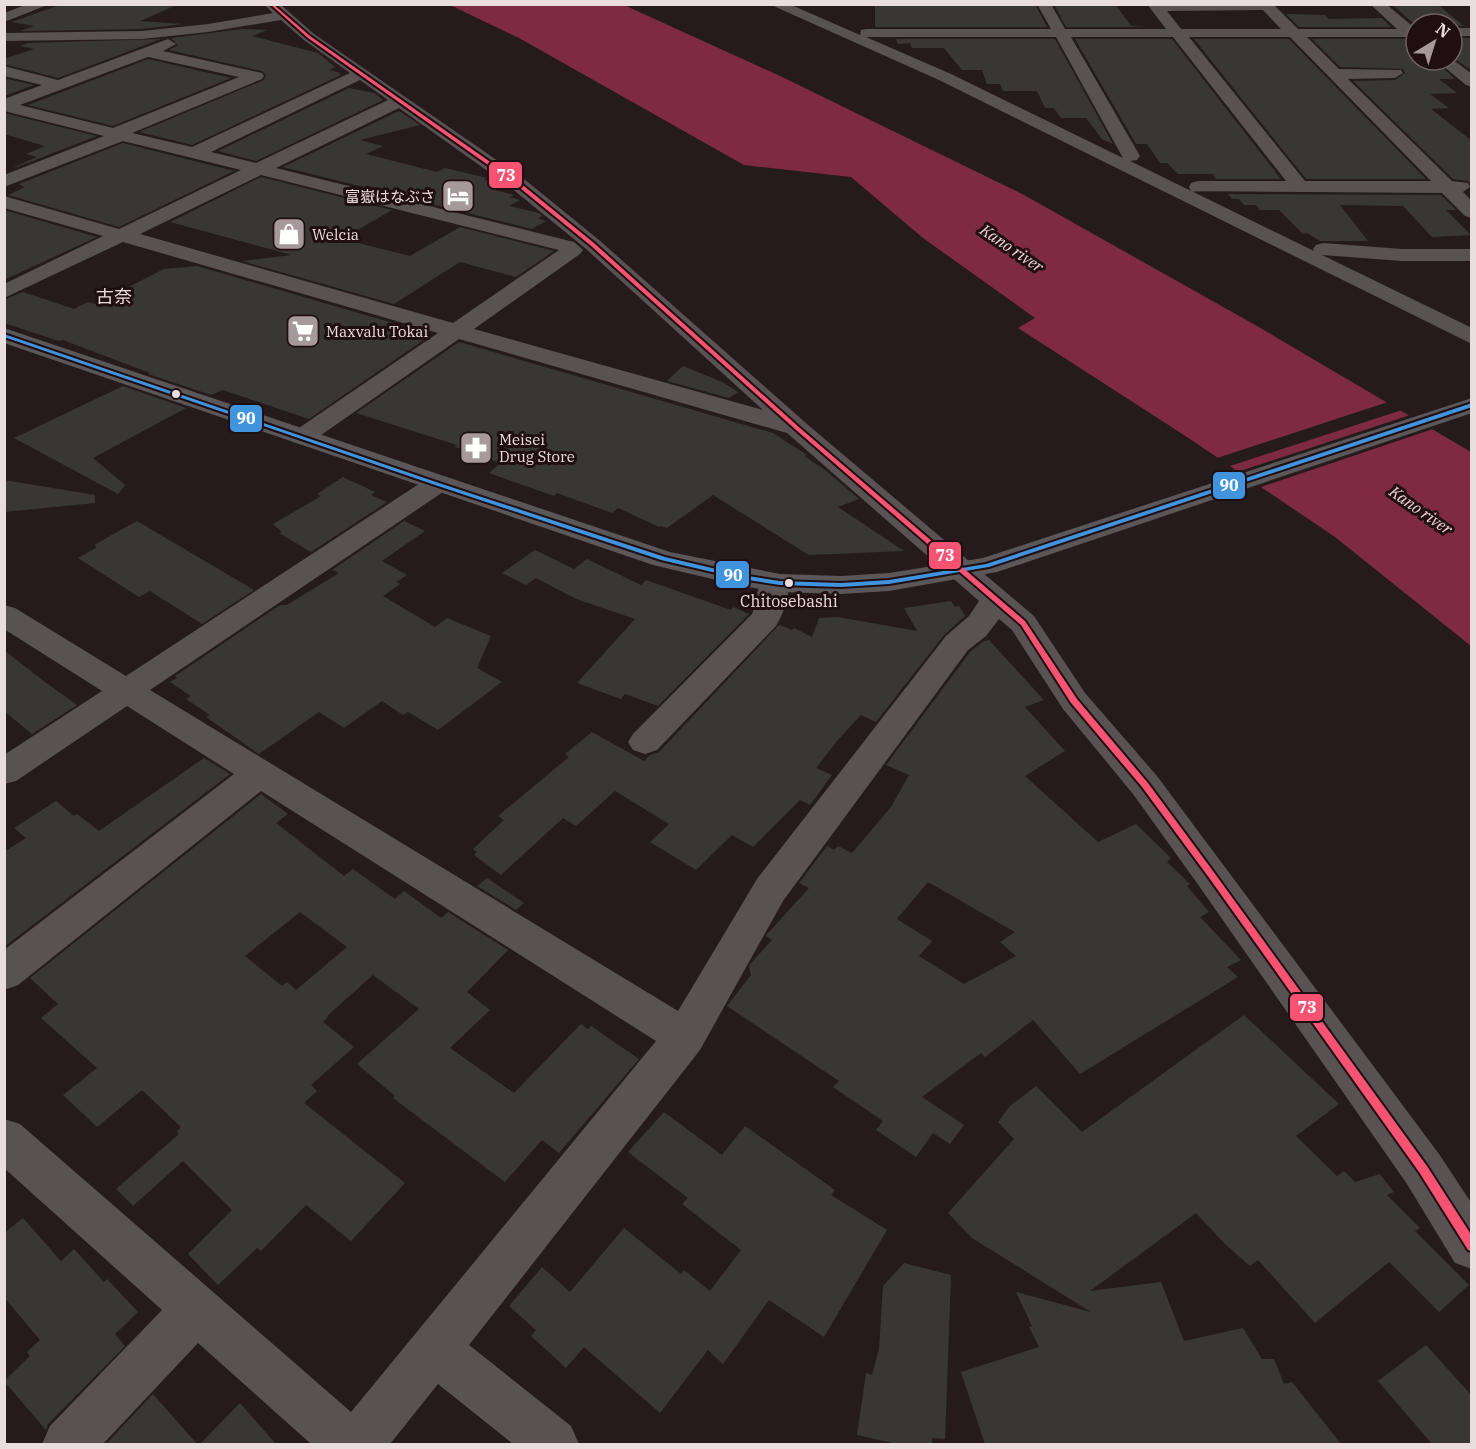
<svg xmlns="http://www.w3.org/2000/svg" width="1476" height="1449" font-family="'IBM Plex Serif','Noto Sans JP',serif">
<style>
.water{fill:#7e2a43}
.pier{fill:#251b1d}
.building{fill:#393735;fill-rule:evenodd}
.lines{fill:none;stroke-linecap:round;stroke-linejoin:round}
.street{fill:#585253;fill-rule:evenodd}
.secondary{fill:#5b5657;fill-rule:evenodd}
.bus-1-casing{stroke:#1f0e12;stroke-width:4}
.bus-2-casing{stroke:#1f0e12;stroke-width:4}
.bus-1{fill:#4094de;fill-rule:evenodd}
.bus-2{fill:#f65372;fill-rule:evenodd}
.bus-dot{fill:#eadddf;stroke:#1f0e12;stroke-width:2}
.labels{text-anchor:middle;dominant-baseline:central;stroke-width:6;stroke-linejoin:round;paint-order:stroke}
.far-poi-label{font-size:15px;fill:#eadddf;stroke:#1f0e12;text-anchor:start}
.far-water-label{font-size:16px;font-style:italic;fill:#eed3d8;stroke:#1f0e12}
.bus-label{font-size:16px;fill:#eadddf;stroke:#1f0e12}
.far-quarter-label{font-size:18px;fill:#eadddf;stroke:#1f0e12}
.line-badge{stroke:#1f0e12;stroke-width:2}
.badge-label{font-size:16px;text-anchor:middle;font-weight:bold;fill:#fff}
</style>
<rect width="100%" height="100%" fill="#251b1d"/>
<path class="water" d="M450 5H624L778 75 1024 195 1257 326 1471 452V646L1335 537 1187 437 1018 328 1035 318 923 238 851 177 744 165 519 38Z"/>
<g class="pier">
<path d="M1391 401 1405 409 1227 467 1214 459Z"/>
<path d="M1413 414 1436 428 1258 488 1234 473Z"/>
</g>
<g class="building">
<path d="M62 4H179L140 21 183 24 142 29 20 31 34 26 12 22Z"/>
<path d="M878 4H1035L1047 27H875V5Z"/>
<path d="M1054 4H1115L1131 26 1148 27H1066Z"/>
<path d="M1392 4H1437L1464 26 1416 24V26Z"/>
<path d="M1286 14 1325 15 1329 19 1382 18 1391 27H1299Z"/>
<path d="M242 29 267 30 252 36 318 53 335 67 329 70 341 73 338 74 341 75 192 145 139 132 264 80 266 75 262 71 169 50 178 45 171 38Z"/>
<path d="M1452 38H1472V68H1468L1452 57Z"/>
<path d="M161 39 58 78 4 64V59L34 49 20 46 28 43Z"/>
<path d="M896 39H1055L1113 144 1102 139 1086 118H1061L1054 108H1045L1037 91H1003L1000 84H987L982 70H962L944 48H912L910 43 898 44Z"/>
<path d="M1075 39H1172L1281 179H1216L1213 174H1178L1167 163H1160L1147 144H1136Z"/>
<path d="M1194 39H1289L1426 179H1306Z"/>
<path d="M1312 39H1407L1416 43V60H1434L1455 79H1439L1457 93 1430 94 1449 108 1431 109 1472 141V185L1468 181 1453 179 1353 81 1395 80 1405 73 1403 69 1340 67Z"/>
<path d="M148 59 231 78 113 126 28 105Z"/>
<path d="M4 78 34 85 4 96Z"/>
<path d="M349 88 374 93 383 100 256 161 218 151Z"/>
<path d="M399 111 420 125 360 140 383 146 366 154 437 172 445 168 487 178 484 180 501 184 492 189 514 195 510 197 520 200 509 206 539 213 542 216 538 218 546 221 532 229 283 167Z"/>
<path d="M4 113 97 136 17 167H14L37 157 26 154 45 146 4 134Z"/>
<path d="M123 143 234 171 119 227 8 195 25 187 19 184Z"/>
<path d="M261 177 392 210 342 239 410 256 460 227 554 251 516 277 460 262 394 304 242 261 292 255 170 222Z"/>
<path d="M1228 194 1441 195 1456 210H1446L1471 235 1432 237 1403 206 1340 205 1368 241H1320L1307 233 1303 234 1279 210H1260L1256 205H1244L1239 199H1232Z"/>
<path d="M4 210 97 237 4 280Z"/>
<path d="M197 266 420 331 425 339 309 419 223 390 211 395 148 374 150 373 63 340 59 341 4 323V300L23 292 74 309 88 302 95 304 164 269Z"/>
<path d="M459 342 773 433 807 455 804 456 825 470 859 499 838 507 904 551 809 555 713 495 667 528 661 526 659 527 618 508 612 513 557 493 554 496 489 473 500 463 455 447 457 445 356 413Z"/>
<path d="M683 366 722 382 738 392 729 398 667 381Z"/>
<path d="M123 386 186 408 93 458 125 485 118 494 14 438Z"/>
<path d="M343 477 375 492 371 495 387 502 311 552 279 533 282 532 273 524 321 496 317 494Z"/>
<path d="M4 480 95 495V503L4 512Z"/>
<path d="M137 521 254 590 202 624 150 591 139 597 78 558 97 547 94 545Z"/>
<path d="M404 521 425 531 382 561 407 575 396 582 400 584 383 596 435 627 447 618 491 636 477 668 502 682 438 730 408 712 403 715 382 701 344 728 319 712 259 754 206 717 210 715 186 699 191 696 170 682 177 678 175 676 280 605H287L339 573 332 570Z"/>
<path d="M535 550 574 569 587 559 641 585 646 580 731 610 733 607 749 614 658 706 625 694 621 699 577 683 635 619 576 599 536 578 526 585 502 573Z"/>
<path d="M951 601 955 607 959 606 965 616 944 635 876 722 861 715 837 741 816 768 832 775 810 805 800 800 753 847 732 835 696 870 650 842 669 824 615 791 576 826 563 818 501 875 474 855 477 852 473 849 504 820 498 816 569 757 565 754 592 732 644 761 650 755 659 752 779 625 792 630 794 628 812 637 819 618 838 617 917 631 904 608Z"/>
<path d="M989 640 1044 700 1025 707 1065 751 1025 776 1098 842 1136 824 1171 858 1167 862 1190 884 1187 886 1209 912 1200 917 1241 960 1227 967 1238 977 1080 1074 1033 1020 985 1057 981 1053 922 1097 964 1125 950 1144 933 1133 916 1157 876 1130 883 1121 833 1087 839 1081 727 1006 751 975 749 967 751 963 772 940 766 936 768 933 809 888 799 883 827 846 834 850 838 846 852 853 891 807 909 775 886 765 970 652 984 641ZM928 882 1015 932 1000 942 1016 956 964 984 919 956 932 941 897 919Z"/>
<path d="M4 650 41 679 77 705 32 734 4 711Z"/>
<path d="M204 758 230 774 4 947V852L26 838 14 828 56 801 74 816 77 814 99 831Z"/>
<path d="M261 794 288 814 276 823 344 876 353 869 395 899 404 891 441 918 448 912 508 950 467 992 490 1010 450 1048 514 1093 581 1024 588 1029 591 1026 639 1059 559 1153 542 1140 505 1182 393 1098 395 1096 357 1064 419 1009 373 975 327 1016 328 1017 323 1022 354 1047 311 1085 317 1091 304 1103 405 1183 351 1241 306 1205 261 1251 257 1248 218 1285 188 1254 232 1210 183 1161 133 1206 116 1189 179 1134 177 1131 181 1127 142 1090 97 1127 63 1095 97 1068 41 1018 58 1004 30 978ZM300 912 347 947 296 990 287 982 282 986 245 956Z"/>
<path d="M487 878 524 903 516 910 477 886Z"/>
<path d="M1244 1015 1339 1104 1296 1136 1337 1176 1344 1171 1355 1182 1380 1174 1394 1192 1387 1195 1420 1228 1415 1231 1469 1285 1439 1312 1389 1262 1315 1323 1258 1260 1250 1266 1226 1245 1196 1213 1090 1291 1161 1282 1184 1341 1243 1328 1262 1359H1274L1284 1384 1292 1382 1341 1444H985L961 1372 1039 1347 1029 1327 1032 1326 1016 1292 1091 1312 972 1238 948 1213 1014 1139 998 1122 1010 1106 1036 1086 1082 1132Z"/>
<path d="M664 1112 722 1155 745 1126 835 1190 831 1195 887 1230 824 1337 769 1300 723 1364 708 1350 660 1413 584 1347 566 1368 531 1336 536 1330 509 1306 542 1267 570 1292 624 1228 681 1274 684 1270 710 1291 741 1250 682 1204 688 1198 628 1152Z"/>
<path d="M23 1218 61 1261 74 1249 104 1282 107 1279 138 1312 115 1334 125 1346 48 1424 46 1430 4 1381 30 1356 27 1352 40 1340 4 1297V1233Z"/>
<path d="M904 1263 951 1275 945 1439 932 1438V1444H897L857 1435 866 1373 872 1375 879 1349 883 1286Z"/>
<path d="M1426 1345 1472 1396V1444H1432L1378 1381Z"/>
<path d="M153 1394 197 1444H106Z"/>
<path d="M240 1403 276 1444H200Z"/>
</g>
<g class="lines">
<g class="street">
<path d="M28 4H50L4 22V13Z"/>
<path d="M264 4H280L314 34 524 179 599 240 807 424 1034 616 1085 693 1157 776 1439 1154 1472 1204V1269L1455 1263 1407 1184 1197 883 1133 794 1063 709 1012 630 999 619 986 636 968 650 783 901 700 1050 469 1345 571 1426 579 1444H513L438 1384 390 1444H311L198 1343 103 1444H42L50 1426 162 1310 4 1168V1119L20 1124 351 1412 656 1041 261 791 18 985 4 990V950L234 774 127 706 16 781 4 784V755L102 691 4 629V605L15 608 126 676 428 478 437 476 446 478 450 484 446 490 150 690 678 1011 757 879 946 636 969 616 979 601 787 433 459 339 311 442 302 445 293 442 289 437 293 432 438 333 123 242 4 298V284L103 236 4 208V196L119 229 241 170 123 141 4 187V175L104 136 4 111V99L42 85 4 76V66L58 80 168 39 176 44 163 51 262 73 264 76 262 79 132 133 192 147 350 73 304 40 281 20 208 32 142 39 4 41V33L142 31 208 24 273 13ZM148 57 239 77 113 128 20 105ZM360 80 388 100 256 163 211 152ZM399 108 510 187 585 248 763 410 474 329 580 254 583 250 574 242 276 168ZM261 175 559 250 453 323 140 234Z"/>
<path d="M769 4H789L860 35 861 30 866 29H1051L1037 4H1051L1065 29H1166L1147 4H1273L1298 29H1397L1370 4H1386L1416 29V41L1408 37H1307L1339 69 1401 70 1403 73 1395 78 1348 79 1452 181 1468 183 1470 187 1463 192 1472 201V218L1465 216 1442 193 1191 191 1189 187 1191 183 1198 181H1286L1173 37H1071L1140 156 1137 160 1130 161 1314 251 1313 249 1316 245 1323 243 1402 249H1472V261H1402L1322 255 1472 328V344L939 80ZM1263 10 1281 29H1181L1167 11ZM866 37H1056L1123 158 951 74ZM1189 37H1290L1431 181H1305Z"/>
<rect x="1452" y="28" width="20" height="8"/>
<path d="M1452 59 1472 74V87L1466 85 1436 60Z"/>
<path d="M774 573 784 576C794 590 784 612 776 626L657 750 645 754 633 750 628 742 633 734 752 614C758 602 756 587 764 576Z"/>
</g>
<path class="secondary" d="M4 328 670 552 780 574 841 576 889 573 983 558 1472 398V413L997 572 889 591 841 594 780 592 742 586 653 565 4 343Z"/>
<g class="bus-1-casing">
<path id="bus-1" d="M4 334 439 483 665 557 742 575 780 581 841 583 889 580 986 564 1472 403V407L989 567 889 584 841 587 780 585 742 579 661 560 435 485 4 337Z"/>
</g>
<g class="bus-2-casing">
<path id="bus-2" d="M270 4H273L310 36 519 182 594 243 800 428 1025 621 1077 699 1148 783 1213 871 1427 1166 1472 1236V1251L1468 1250 1419 1172 1207 875 1142 787 1071 703 1021 625 796 430 590 245 515 184 308 38Z"/>
</g>
<use href="#bus-1" class="bus-1"/>
<use href="#bus-2" class="bus-2"/>
</g>
<defs>
<g id="hotel-square" transform="scale(1.725)"><rect x="-9" y="-9" width="18" height="18" rx="4" fill="#a5999b" stroke="#1f0e12"/><path d="M-6-4.5h1.5V1H6V5H4.5V3h-9V5H-6ZM-4 0a1.8 1.8 0 1 1 3.6 0ZM.5 0V-2.5h3Q6-2.5 6 0Z" fill="#fff"/></g>
<g id="shop-square" transform="scale(1.725)"><rect x="-9" y="-9" width="18" height="18" rx="4" fill="#a5999b" stroke="#1f0e12"/><path d="M-5-2.5h2.3a2.7 3.5 0 0 1 5.4 0H5L5.5 6h-11ZM-1.5-2.5h3a1.5 2.3 0 0 0-3 0Z" fill="#fff"/></g>
<g id="supermarket-square" transform="scale(1.725)"><rect x="-9" y="-9" width="18" height="18" rx="4" fill="#a5999b" stroke="#1f0e12"/><path d="M-6-5.5h2.5l.6 2H6L4.5 2H-2.5L-4.4-4H-6ZM-1.5 3.2a1.3 1.3 0 1 0 .1 0ZM3 3.2a1.3 1.3 0 1 0 .1 0Z" fill="#fff"/></g>
<g id="pharmacy-square" transform="scale(1.725)"><rect x="-9" y="-9" width="18" height="18" rx="4" fill="#a5999b" stroke="#1f0e12"/><path d="M-2-6h4v4h4v4h-4v4h-4v-4h-4v-4h4Z" fill="#fff"/></g>
</defs>
<g fill-rule="evenodd">
<use href="#hotel-square" x="458" y="196"/>
<use href="#shop-square" x="289" y="234"/>
<use href="#supermarket-square" x="303" y="331"/>
<use href="#pharmacy-square" x="476" y="448"/>
</g>
<g class="bus-dot">
<circle cx="176" cy="394" r="5"/>
<circle cx="789" cy="583" r="5"/>
</g>
<g class="labels">
<g class="far-poi-label">
<text x="435" y="196" text-anchor="end">富嶽はなぶさ</text>
<text x="312" y="234">Welcia</text>
<text x="326" y="331">Maxvalu Tokai</text>
<text x="499" y="439">Meisei<tspan x="499" dy="17">Drug Store</tspan></text>
</g>
<g class="far-water-label">
<text transform="translate(1012 248) rotate(34)">Kano river</text>
<text transform="translate(1421 510) rotate(35)">Kano river</text>
</g>
<g class="bus-label">
<text x="789" y="601">Chitosebashi</text>
</g>
<g class="far-quarter-label">
<text x="114" y="296">古奈</text>
</g>
</g>
<g class="line-badge">
<rect x="488" y="161" width="35" height="28" rx="6" fill="#f65372"/>
<rect x="229" y="404" width="34" height="29" rx="6" fill="#4094de"/>
<rect x="1212" y="471" width="34" height="29" rx="6" fill="#4094de"/>
<rect x="928" y="541" width="34" height="29" rx="6" fill="#f65372"/>
<rect x="715" y="560" width="35" height="29" rx="6" fill="#4094de"/>
<rect x="1289" y="993" width="35" height="29" rx="6" fill="#f65372"/>
</g>
<g class="badge-label">
<text x="506" y="181">73</text>
<text x="246" y="424">90</text>
<text x="1229" y="491">90</text>
<text x="945" y="561">73</text>
<text x="733" y="581">90</text>
<text x="1307" y="1013">73</text>
</g>
<rect width="1476" height="1449" fill="none" stroke="#eadddf" stroke-width="12"/>
<g transform="translate(1434 42) rotate(38)"><circle r="28" fill="#1f0e12" stroke="#706164" stroke-width="1.5"/>
<path d="M0-4.5L10 22L0 15L-10 22Z" fill="#a5999b"/>
<text y="-9" font-size="16" font-weight="bold" text-anchor="middle" fill="#eadddf">N</text>
</g>
</svg>
